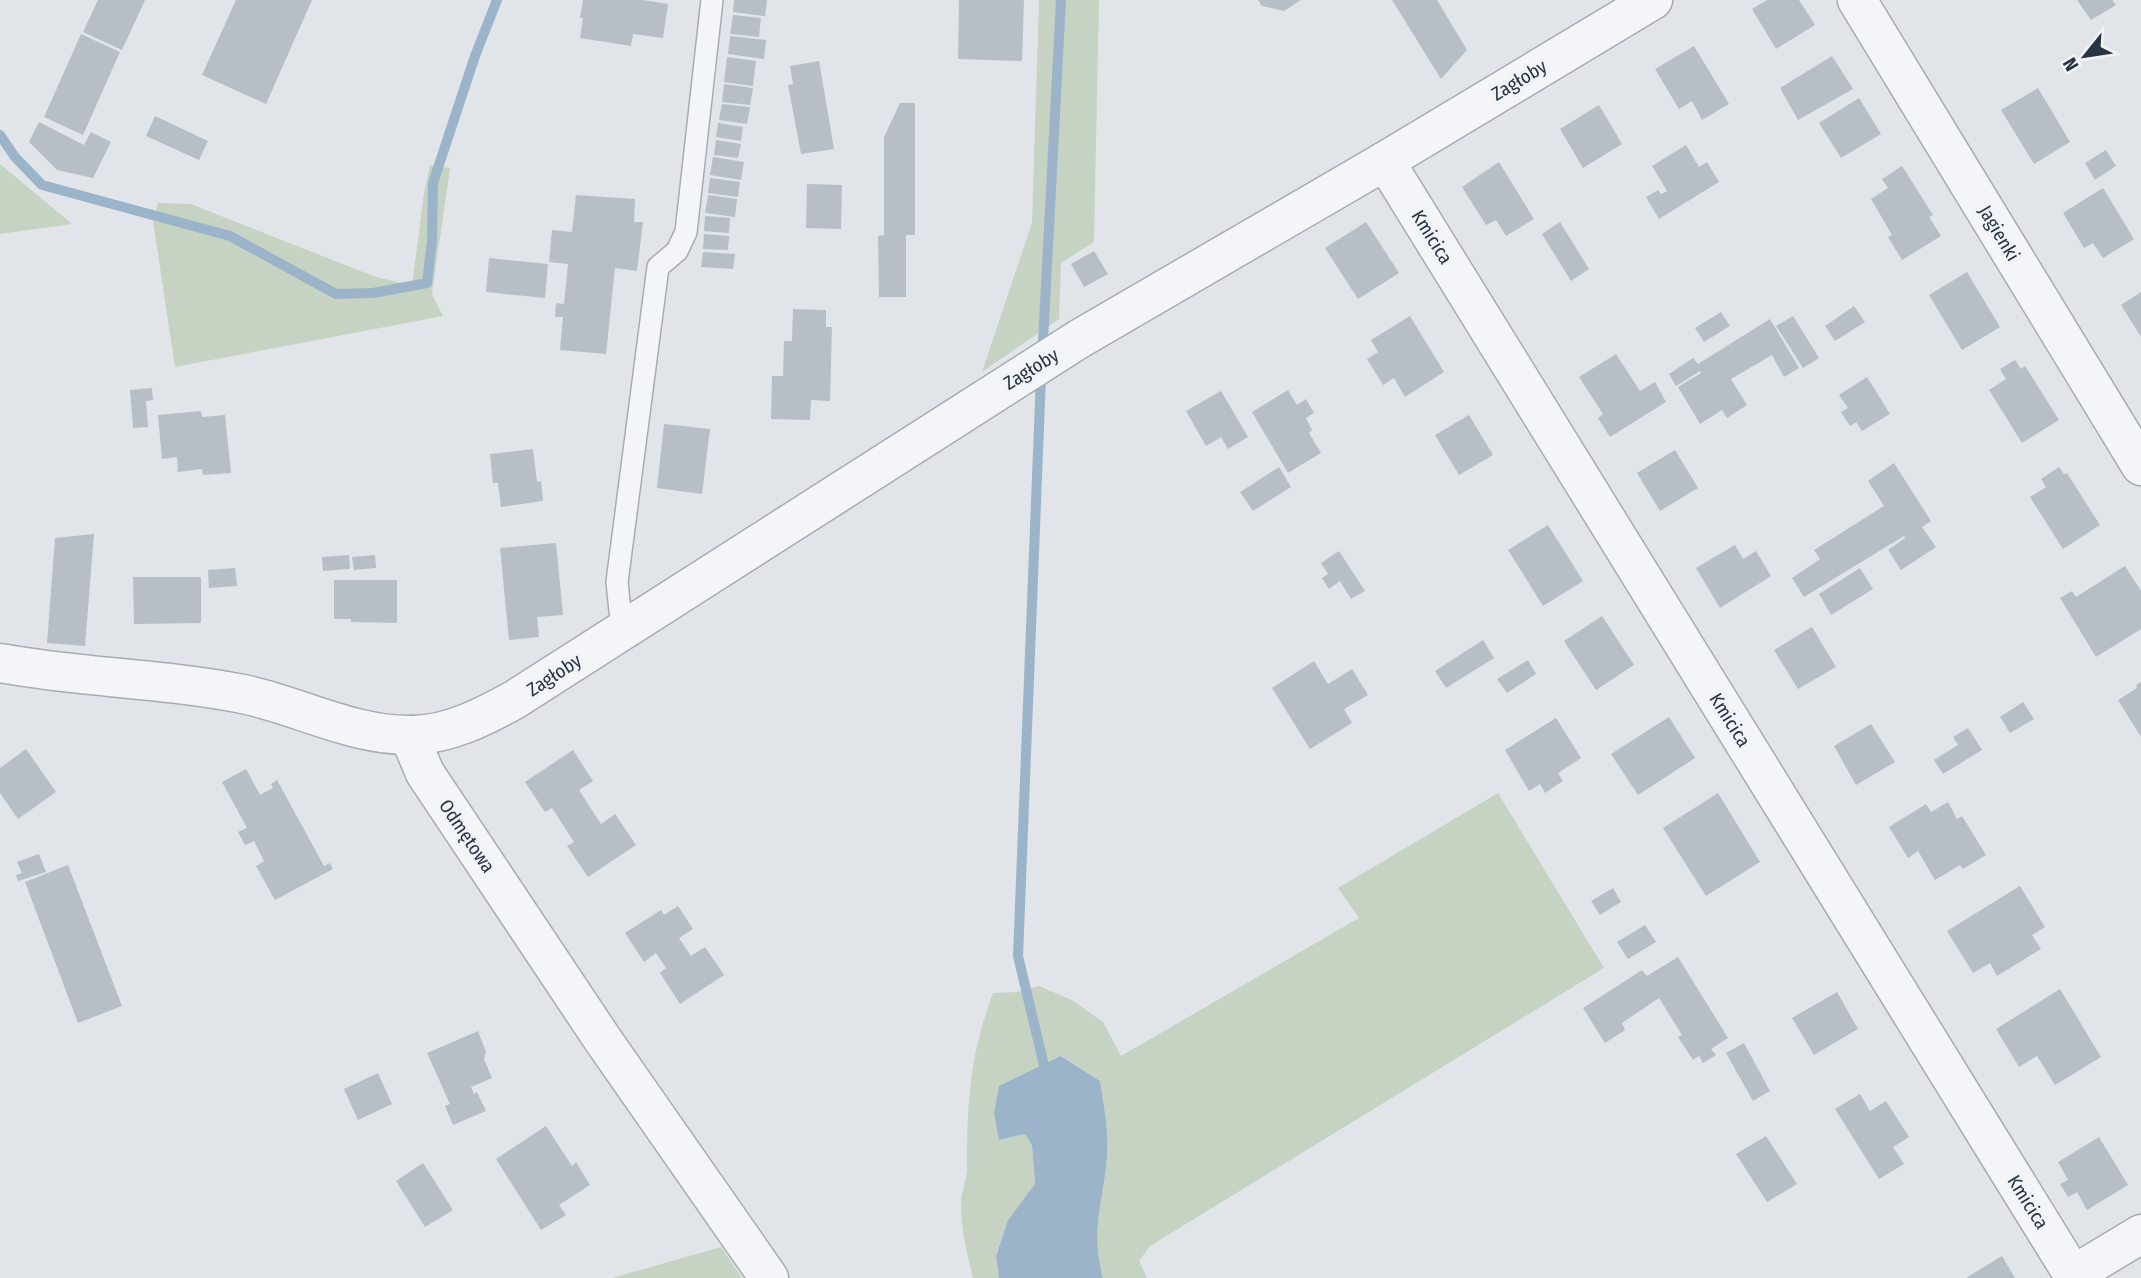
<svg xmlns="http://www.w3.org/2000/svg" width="2141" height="1278" font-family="'Fira Sans Condensed',sans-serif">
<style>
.green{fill:#c7d3c2}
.water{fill:#9cb4c9}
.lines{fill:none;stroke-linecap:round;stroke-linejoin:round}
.stream{stroke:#9cb4c9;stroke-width:10}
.building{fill:#b8bec6}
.service-casing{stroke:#a6acb3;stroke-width:24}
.minor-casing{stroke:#a6acb3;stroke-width:41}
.service{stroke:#f4f5f8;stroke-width:21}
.minor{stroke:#f4f5f8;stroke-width:38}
.labels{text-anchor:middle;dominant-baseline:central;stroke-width:7;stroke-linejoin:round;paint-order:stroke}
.street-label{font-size:19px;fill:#293341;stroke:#f0f3f7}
</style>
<rect width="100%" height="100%" fill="#e1e5e9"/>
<g class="green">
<path d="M1039 0H1099L1094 242 1061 263 1059 319 982 372 1032 223Z"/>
<path d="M0 164 72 224 0 234Z"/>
<path d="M430 165 450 168 432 294 443 316 175 367 153 221 158 203 191 204 373 276 412 286 424 193Z"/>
<path d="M1498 793 1604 968 1150 1246 1139 1261 1147 1278H1103C1090 1232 1103 1203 1107 1158 1109 1132 1104 1106 1100 1081L1062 1056 999 1140 1025 1134 1032 1145 1035 1184 1008 1220 996 1255 999 1278H973C967 1255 961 1229 961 1204 961 1192 967 1180 967 1167 967 1102 970 1055 993 993L1017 992 1039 986 1072 1000 1103 1022 1121 1056 1359 918 1338 888Z"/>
<path d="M721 1247 742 1278H612Z"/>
</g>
<path class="water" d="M1061 1056 1100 1081C1104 1106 1109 1132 1107 1158 1103 1203 1090 1232 1103 1278H999L996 1256 1008 1220 1035 1184 1032 1145 1025 1134 999 1140 994 1113 999 1086Z"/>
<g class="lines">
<g class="stream">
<path d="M0 135 15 157 42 185 230 236 336 294 373 293 427 283 432 241 433 183 475 56 497 0"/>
<path d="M1043 341 1061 0"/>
<path d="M1041 376 1018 956 1047 1078"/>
</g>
</g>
<g class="building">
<path d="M98 0H145L122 50 83 32Z"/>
<path d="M236 0H312L266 104 202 75Z"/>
<path d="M583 0H643L668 4 663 38 633 34 631 46 580 38 583 18H580Z"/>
<path d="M734 0H767L765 16 733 12Z"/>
<path d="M959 0H1024L1022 61 958 59Z"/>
<path d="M1258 0H1301L1284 11 1262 6Z"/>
<path d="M1392 0H1437L1467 50 1441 79Z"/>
<path d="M1767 0H1799L1815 25 1776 49 1752 9Z"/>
<path d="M2077 0H2112L2116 5 2091 20Z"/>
<path d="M733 15 761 18 759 37 730 34Z"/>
<path d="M81 34 120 52 83 135 44 117Z"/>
<path d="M730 36 766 40 764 59 728 54Z"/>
<path d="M1694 46 1729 104 1702 120 1692 101 1679 109 1655 69Z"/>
<path d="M1832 56 1853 89 1798 120 1780 88Z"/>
<path d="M727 57 756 61 753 86 724 82Z"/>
<path d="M819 61 834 149 801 154 788 85 793 84 790 66Z"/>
<path d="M724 84 753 88 750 105 722 102Z"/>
<path d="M2038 88 2070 142 2034 164 2001 110Z"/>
<path d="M1859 98 1881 134 1841 158 1819 123Z"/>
<path d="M900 103H915V235H906V297H879L878 236 884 235V137Z"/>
<path d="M722 104 750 107 747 124 719 120Z"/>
<path d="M1599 105 1622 144 1583 168 1560 129Z"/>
<path d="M155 116 208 141 199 160 146 136Z"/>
<path d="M39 122 84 145 91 132 111 142 93 178 57 170 29 142Z"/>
<path d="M718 123 743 127 741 141 716 137Z"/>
<path d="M716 140 741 144 738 158 714 155Z"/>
<path d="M1686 145 1699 167 1707 162 1719 182 1659 219 1646 197 1658 190 1661 194 1667 191 1652 166Z"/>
<path d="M2106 150 2116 166 2095 180 2085 163Z"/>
<path d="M713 157 744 162 741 180 710 175Z"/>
<path d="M1499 162 1534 219 1506 236 1496 220 1486 225 1462 187Z"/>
<path d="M1902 166 1933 215 1929 217 1941 236 1902 260 1888 237 1892 235 1871 199 1888 188 1882 179Z"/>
<path d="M710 178 740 182 738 197 708 193Z"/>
<path d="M807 184 842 185 841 229 806 228Z"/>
<path d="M2103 188 2134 239 2103 258 2093 243 2084 248 2063 213Z"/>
<path d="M576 195 635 199 634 222H643L637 271 615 268 606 354 560 350 563 317H555L556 303 564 304 568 264 549 262 552 230 572 232Z"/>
<path d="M708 195 737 199 735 217 705 213Z"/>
<path d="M705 216 730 218 729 233 704 231Z"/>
<path d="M1366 222 1399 273 1358 299 1325 248Z"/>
<path d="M1560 222 1589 269 1571 281 1542 234Z"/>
<path d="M704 234 729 236 728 250 703 249Z"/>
<path d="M1094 251 1108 274 1084 287 1071 264Z"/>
<path d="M703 252 735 254 733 269 701 267Z"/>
<path d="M489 258 548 264 545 298 486 292Z"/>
<path d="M1967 272 2000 327 1962 350 1929 295Z"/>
<path d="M2141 292V337L2121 305Z"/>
<path d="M1854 306 1865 322 1835 341 1825 326Z"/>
<path d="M793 309 826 310V327H832L830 401 811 400 810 420 771 419 772 376H783L784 341H792Z"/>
<path d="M1721 312 1730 326 1704 342 1695 328Z"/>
<path d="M1410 316 1444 372 1405 397 1394 378 1383 385 1367 359 1378 352 1371 340Z"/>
<path d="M1793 316 1819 358 1803 368 1776 326Z"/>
<path d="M1770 319 1799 368 1784 377 1772 355 1731 379 1747 405 1727 418 1722 410 1700 424 1678 387 1701 373 1700 371 1676 386 1669 374 1693 358 1698 364Z"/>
<path d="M1616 354 1640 391 1655 382 1666 402 1610 437 1598 418 1603 414 1579 377Z"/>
<path d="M2015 360 2021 369 2025 366 2059 420 2022 443 1989 390 2006 379 2000 369Z"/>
<path d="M1867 377 1890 414 1862 431 1856 422 1850 426 1841 412 1848 408 1839 395Z"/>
<path d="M152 388 153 400 146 401 148 427 133 428 130 390Z"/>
<path d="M1288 390 1297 405 1306 399 1314 413 1306 418 1312 430 1309 433 1321 453 1288 473 1252 412Z"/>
<path d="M1221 391 1248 437 1228 449 1221 437 1206 446 1186 411Z"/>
<path d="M201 411 202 417 225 415 231 473 203 475 202 469 178 472 177 457 162 459 158 415Z"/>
<path d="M1469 415 1493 455 1459 475 1435 435Z"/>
<path d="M664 424 710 429 702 494 657 488Z"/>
<path d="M533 449 537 482 541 481 543 501 501 507 498 483H493L490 454Z"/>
<path d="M1675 450 1698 488 1660 511 1637 473Z"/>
<path d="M1894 463 1931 521 1922 527 1936 547 1901 570 1888 550 1905 538 1904 536 1804 597 1792 578 1820 559 1814 550 1884 506 1868 481Z"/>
<path d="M1279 467 1291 487 1253 511 1240 492Z"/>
<path d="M2059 467 2064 474 2067 473 2100 525 2063 549 2030 497 2046 487 2041 479Z"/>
<path d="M1548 525 1583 581 1543 606 1508 550Z"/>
<path d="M94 534 85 646 47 643 55 538Z"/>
<path d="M556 543 563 615 537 617 539 637 509 640 500 548Z"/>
<path d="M1735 545 1743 559 1756 551 1771 576 1720 608 1696 568Z"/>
<path d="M1339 551 1365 591 1351 599 1340 581 1329 589 1322 578 1328 574 1321 563Z"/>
<path d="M349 555 350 569 323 571 322 557Z"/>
<path d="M375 555 376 568 354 570 352 557Z"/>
<path d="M2125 566 2141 591V629L2096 657 2060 598 2072 591 2076 597Z"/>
<path d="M235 568 237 586 209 588 208 570Z"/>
<path d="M1860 568 1873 589 1831 615 1819 594Z"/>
<path d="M133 577H201V623L134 624Z"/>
<path d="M334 580H397V623L351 622V619H334Z"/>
<path d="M1602 616 1634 665 1596 690 1564 641Z"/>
<path d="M1812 627 1836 667 1798 689 1774 650Z"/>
<path d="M1483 640 1494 658 1446 688 1435 671Z"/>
<path d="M1528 660 1536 674 1507 693 1497 679Z"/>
<path d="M1314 661 1328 684 1352 669 1368 695 1344 709 1352 723 1310 749 1272 688Z"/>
<path d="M2141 682V737L2118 700 2137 688 2136 685Z"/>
<path d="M2023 702 2034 719 2010 733 2000 717Z"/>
<path d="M1669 717 1695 758 1638 795 1611 754Z"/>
<path d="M1556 718 1581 758 1558 773 1563 781 1545 793 1540 784 1529 791 1505 750Z"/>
<path d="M1871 724 1895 762 1856 785 1834 746Z"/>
<path d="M1968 728 1982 750 1943 774 1934 760 1958 745 1953 737Z"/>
<path d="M26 749 56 792 18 819 0 793V768Z"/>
<path d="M573 750 593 781 579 790 601 824 615 814 636 845 588 877 567 846 574 842 552 808 545 812 525 782Z"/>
<path d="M246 769 260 795 273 788 271 784 277 780 324 866 330 863 333 869 275 900 256 866 264 861 254 841 245 845 238 832 247 828 222 782Z"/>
<path d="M1718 793 1760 862 1706 896 1663 828Z"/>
<path d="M1948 802 1957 819 1962 816 1986 855 1963 869 1960 865 1935 880 1918 851 1908 858 1889 827 1926 804 1931 812Z"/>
<path d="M39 854 46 872 18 881 16 875 22 873 17 862Z"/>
<path d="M68 865 122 1006 78 1023 25 882Z"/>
<path d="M2020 886 2045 927 2032 935 2041 949 1997 976 1990 963 1973 973 1947 931Z"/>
<path d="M1613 888 1621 902 1600 915 1591 901Z"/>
<path d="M678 906 693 929 679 938 691 956 705 947 724 975 680 1004 660 973 666 968 656 953 644 962 625 933 661 910 664 915Z"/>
<path d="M1645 925 1656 942 1628 959 1617 942Z"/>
<path d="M1678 957 1728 1038 1711 1049 1716 1055 1703 1063 1699 1056 1693 1060 1678 1037 1682 1035 1659 998 1622 1023 1625 1030 1605 1043 1583 1008 1642 970 1647 976Z"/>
<path d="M2060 989 2101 1057 2055 1085 2037 1056 2019 1067 1996 1029Z"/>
<path d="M1837 992 1858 1029 1814 1055 1792 1018Z"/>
<path d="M478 1031 486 1052 484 1059 492 1078 471 1087 474 1094 477 1092 486 1111 453 1125 445 1106 450 1104 427 1053Z"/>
<path d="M1744 1043 1770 1091 1753 1101 1726 1053Z"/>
<path d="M378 1073 392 1104 358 1120 344 1089Z"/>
<path d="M1860 1094 1870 1111 1886 1101 1909 1137 1893 1147 1904 1164 1879 1179 1835 1109Z"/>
<path d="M546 1126 570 1163 572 1166 576 1162 590 1185 559 1205 566 1215 541 1230 496 1159Z"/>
<path d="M1766 1136 1797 1184 1767 1202 1736 1154Z"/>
<path d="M2099 1137 2128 1185 2087 1210 2077 1192 2068 1197 2060 1184 2068 1180 2058 1162Z"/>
<path d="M423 1163 453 1210 425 1227 396 1181Z"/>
<path d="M2002 1256 2015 1278H1966Z"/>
</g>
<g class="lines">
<g class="service-casing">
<path id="service" d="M628 627 620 611 617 582 658 267 677 251 686 232 712 0"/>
</g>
<g class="minor-casing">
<g id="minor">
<path d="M1857 0 2141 466"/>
<path d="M1385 161 2075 1278"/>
<path d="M0 663C80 678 163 678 243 694 300 706 355 737 414 735 450 734 483 717 514 700L1079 339 1385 161 1653 0"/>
<path d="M413 735 414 747 425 773 603 1040 769 1278"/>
<path d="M2073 1275 2141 1234"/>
</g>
</g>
<use href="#service" class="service"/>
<use href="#minor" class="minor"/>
</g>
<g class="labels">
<g class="street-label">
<text transform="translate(1519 80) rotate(-31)">Zagłoby</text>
<text transform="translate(1999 233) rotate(59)">Jagienki</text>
<text transform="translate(1432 237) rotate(58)">Kmicica</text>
<text transform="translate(1031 369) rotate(-32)">Zagłoby</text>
<text transform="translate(554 675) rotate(-33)">Zagłoby</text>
<text transform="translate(1730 720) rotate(58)">Kmicica</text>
<text transform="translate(467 836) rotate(56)">Odmętowa</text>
<text transform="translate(2028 1202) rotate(58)">Kmicica</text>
</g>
</g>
<g transform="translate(2085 56) rotate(240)" stroke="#f0f3f7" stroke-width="5" paint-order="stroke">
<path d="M0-5L12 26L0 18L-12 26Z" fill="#293341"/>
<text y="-10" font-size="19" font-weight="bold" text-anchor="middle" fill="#293341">N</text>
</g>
</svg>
